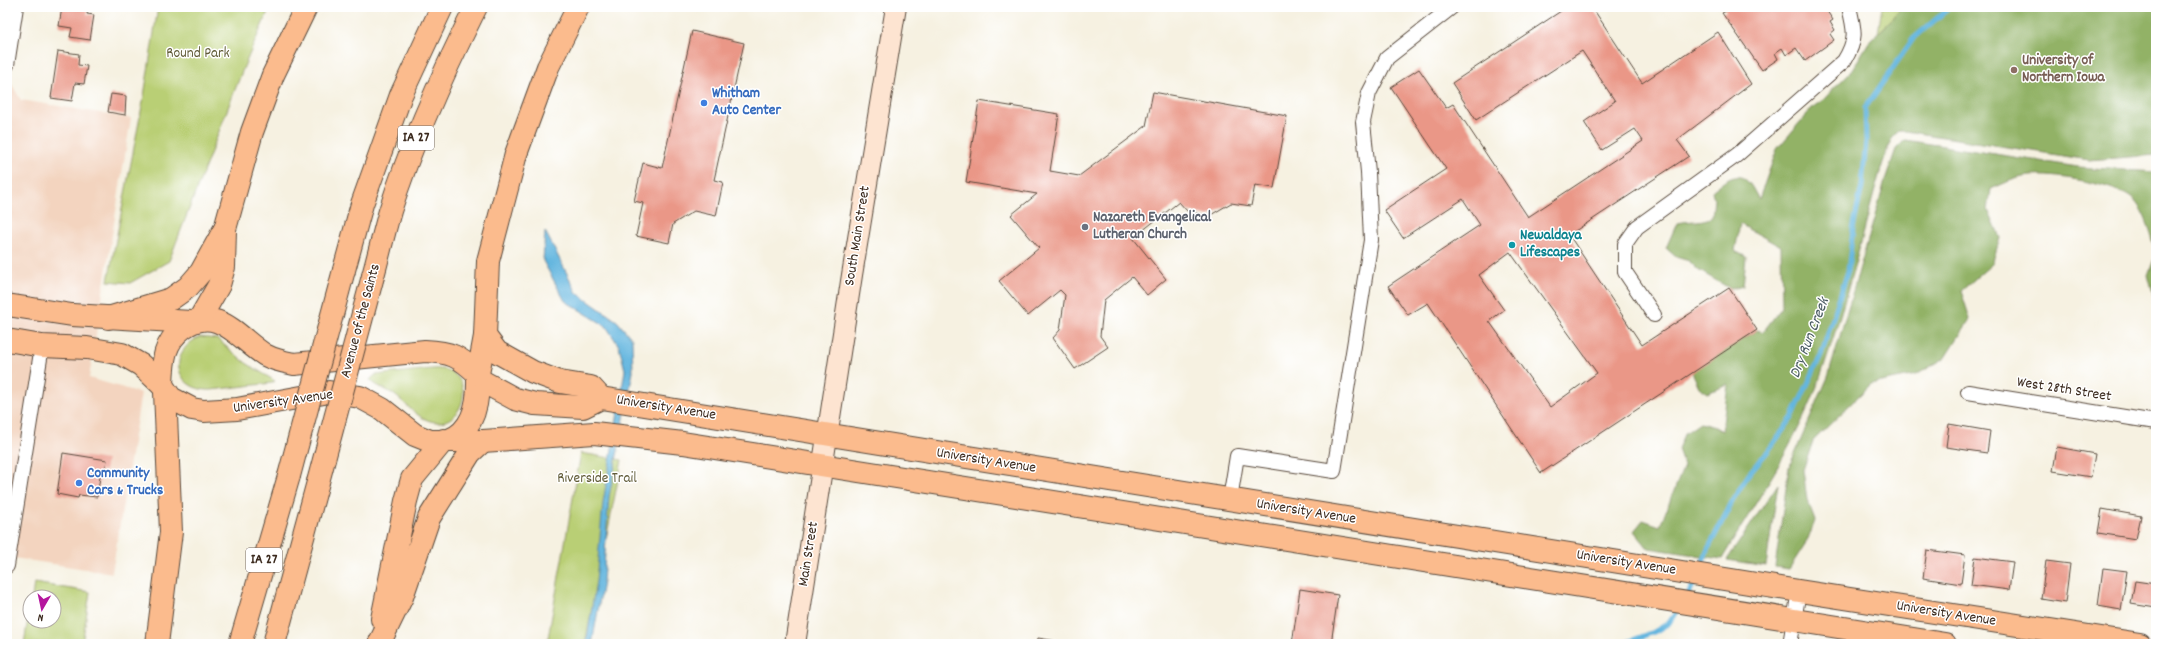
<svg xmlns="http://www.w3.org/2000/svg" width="2163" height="651" font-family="Dekko,sans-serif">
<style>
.built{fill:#f3d4bf}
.green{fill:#b9cf74;stroke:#7a7c49}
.forest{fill:#92b266;stroke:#666e42}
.water{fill:#64b6df;stroke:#50707e}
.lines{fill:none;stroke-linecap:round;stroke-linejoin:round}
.stream{stroke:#64b6df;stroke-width:5}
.building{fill:#ea9787;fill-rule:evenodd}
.street-casing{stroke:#57483b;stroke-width:16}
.secondary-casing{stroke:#57483b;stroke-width:22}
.primary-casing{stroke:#57483b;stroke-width:24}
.highway-casing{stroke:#57483b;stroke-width:24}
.street{stroke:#fff;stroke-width:14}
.secondary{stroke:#fde4d1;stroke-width:20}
.primary{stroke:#fbbb8d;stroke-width:22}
.highway{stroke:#fbbb8d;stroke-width:22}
.highway-bridge-casing{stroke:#57483b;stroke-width:24;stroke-linecap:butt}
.highway-bridge{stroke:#fbbb8d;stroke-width:22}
.education-dot{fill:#8d6e63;stroke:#fff;stroke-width:1.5}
.shop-dot{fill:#3f7fe0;stroke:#fff;stroke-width:1.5}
.worship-dot{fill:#6b7280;stroke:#fff;stroke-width:1.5}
.culture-dot{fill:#0f9aa8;stroke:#fff;stroke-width:1.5}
.labels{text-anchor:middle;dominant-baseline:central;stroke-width:3;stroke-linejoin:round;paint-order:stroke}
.shield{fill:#fff;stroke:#766a62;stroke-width:1}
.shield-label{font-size:14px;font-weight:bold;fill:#3b2a1e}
.park-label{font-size:15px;fill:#615c38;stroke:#fff}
.education-label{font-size:15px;font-weight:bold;fill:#785e54;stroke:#fff;text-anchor:start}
.shop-label{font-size:15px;font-weight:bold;fill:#366cbe;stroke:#fff;text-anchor:start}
.worship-label{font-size:15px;font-weight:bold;fill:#5b616d;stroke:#fff;text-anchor:start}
.street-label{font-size:15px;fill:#3b2a1e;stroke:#fff}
.culture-label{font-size:15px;font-weight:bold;fill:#0d838f;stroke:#fff;text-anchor:start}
.water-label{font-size:16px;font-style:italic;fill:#495b62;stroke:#fff}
</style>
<rect width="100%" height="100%" fill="#fff"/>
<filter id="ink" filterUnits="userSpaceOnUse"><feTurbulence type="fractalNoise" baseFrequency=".025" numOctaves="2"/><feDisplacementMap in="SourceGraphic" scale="8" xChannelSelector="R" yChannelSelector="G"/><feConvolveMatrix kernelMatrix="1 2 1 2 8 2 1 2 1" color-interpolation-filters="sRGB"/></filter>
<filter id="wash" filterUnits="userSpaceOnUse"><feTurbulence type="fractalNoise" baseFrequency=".012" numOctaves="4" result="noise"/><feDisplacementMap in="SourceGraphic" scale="16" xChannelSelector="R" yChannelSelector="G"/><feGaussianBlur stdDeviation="0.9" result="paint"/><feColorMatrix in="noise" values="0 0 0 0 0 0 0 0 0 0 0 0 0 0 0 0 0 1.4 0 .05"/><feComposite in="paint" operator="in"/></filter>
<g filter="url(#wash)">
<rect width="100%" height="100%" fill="#f6f1e1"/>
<path class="built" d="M7 76 21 100 131 118 89 378 141 393 112 573 7 557Z"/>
<g class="green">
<path d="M158 7H270L243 69 169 261 130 283 108 281 144 96Z"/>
<path d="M1882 7H1901L1892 20 1878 33Z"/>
<path d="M200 337 217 339 246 363 275 381 272 383 211 390C174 391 167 351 200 337Z"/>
<path d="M432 369C482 364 466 438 425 419 414 414 405 403 396 396 388 390 376 386 370 380L375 375Z"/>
<path d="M581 453 622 460 585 644H547Z"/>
<path d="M34 583 90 592 82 644H24L30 606V621H54V597H32Z"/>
</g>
<g class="forest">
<path d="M1901 7H2156V155L2089 160 1905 131H1899L1892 137C1879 170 1871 205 1862 239 1850 283 1837 329 1822 372 1800 439 1757 499 1722 559L1648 548 1634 531 1643 520 1660 526 1684 466 1678 449 1684 434 1700 423 1715 427 1722 431 1728 385 1707 393 1699 387 1692 372 1757 330 1763 332 1782 307 1781 247 1740 224 1735 251 1746 257 1743 286 1731 289 1698 270 1689 261 1676 257 1666 248 1677 223C1690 220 1700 223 1712 217L1714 199 1712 191C1722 183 1737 169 1748 182 1753 187 1755 194 1759 199L1777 149 1813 107 1823 100 1852 70 1869 42 1892 20Z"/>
<path d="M1905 140 2078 167 2156 172V251C2152 236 2144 206 2130 197 2110 183 2046 172 2023 177 2012 179 2001 185 1991 189L1988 210 2000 238 1992 264 1961 291 1970 319 1945 358 1916 375 1871 384 1813 441 1803 470 1807 500 1815 521 1807 541 1789 569 1775 567 1789 467 1828 377 1886 178 1896 149Z"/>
<path d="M2156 254V299L2154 298 2148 275Z"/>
<path d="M1778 484 1766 566 1727 560Z"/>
</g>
<path class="water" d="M545 231 577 293 617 321 632 339 633 372 609 497 603 582 592 644H586L596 581 603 503 625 370 619 346 606 326 565 301 543 261Z"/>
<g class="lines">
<g class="stream">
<path d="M1699 571 1707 551 1734 498 1750 472 1768 451 1792 418 1821 355 1848 271 1853 229 1862 186 1866 141 1865 108 1913 39 1950 7"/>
<path d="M1686 598 1696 580"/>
<path d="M1622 644 1654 632 1669 623 1679 607"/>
</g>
</g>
<g id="blocks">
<g class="building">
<path d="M62 7H88L87 14 94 15 90 40 70 37 72 28 59 26Z"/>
<path d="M1567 7H1592L1642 83 1718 32 1751 84 1677 140 1689 156 1569 235 1642 345 1729 288 1757 330 1541 473 1428 303 1408 315 1388 286 1480 225 1463 199 1403 238 1384 210 1446 169 1391 87 1419 69 1446 108 1453 104 1528 217 1643 141 1635 129 1602 150 1584 122 1615 101 1582 51 1476 120 1452 83ZM1510 252 1597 373 1550 407 1489 321 1504 310 1479 275Z"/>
<path d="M1723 7H1824L1833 20 1830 22 1835 30 1830 34 1834 40 1805 61 1796 48 1786 55 1782 48 1775 53 1778 59 1762 70 1722 13 1726 11Z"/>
<path d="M692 31 744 43 714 180 723 182 716 216 694 211 673 224 669 243 636 236 643 203 634 201 643 163 662 168Z"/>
<path d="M58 51 79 54 78 65 87 66 84 84 75 83 72 101 51 98Z"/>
<path d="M1153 92 1287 116 1274 188 1255 185 1251 206 1231 203 1209 216 1187 211 1179 202 1133 238 1166 279 1147 295 1132 277 1104 300 1100 336 1108 347 1075 369 1053 338 1060 330 1065 295 1060 290 1028 316 999 281 1039 248 1011 215 1037 194 966 182 979 101 1059 114 1050 171 1079 176 1146 126Z"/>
<path d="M111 94 126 96 125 115 108 112Z"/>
<path d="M1949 424 1990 431 1987 453 1946 447Z"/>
<path d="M2057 447 2095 454 2091 477 2053 471Z"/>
<path d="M63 453 107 460 105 471 101 470 97 497 79 495 78 498 57 494Z"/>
<path d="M2102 509 2141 516 2136 539 2098 533Z"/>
<path d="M1927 550 1965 555 1961 584 1923 578Z"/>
<path d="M1975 557 2013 562 2009 590 1971 585Z"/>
<path d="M2046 561 2070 564 2065 603 2041 599Z"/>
<path d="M2103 568 2127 571 2121 610 2098 606Z"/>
<path d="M2135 581 2156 584V608L2131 604Z"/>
<path d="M1300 589 1338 595 1331 644H1292Z"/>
<path d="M1038 638 1070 643V644H1037Z"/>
</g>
</g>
</g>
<g filter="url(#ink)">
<use href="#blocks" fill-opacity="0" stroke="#57483b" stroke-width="1"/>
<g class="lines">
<g class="street-casing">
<g id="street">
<path d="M7 65 16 7"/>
<path d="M1654 315 1625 272V244L1637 227 1737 155 1844 61C1857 40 1855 31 1849 7"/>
<path d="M1968 392 2156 422"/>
<path d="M1230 499 1237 456 1334 471 1371 240 1368 172 1363 122 1369 93 1387 58 1452 7"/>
<path d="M7 566 42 346"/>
<path d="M1790 644 1799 591"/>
</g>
</g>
<g class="secondary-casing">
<path id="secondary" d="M795 644 852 275 896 7"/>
</g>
<g class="primary-casing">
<g id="primary">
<path d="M7 305 72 315 191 322"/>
<path d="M7 340 42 346 87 348 122 354 141 365 162 385 171 398 192 409 204 411 237 409 329 392 360 397 382 409 415 435 430 441H483L594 433 683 443 1945 644"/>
<path d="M478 379 515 399 535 404 583 407 601 398 1799 591 2140 644"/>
<path d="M162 385C163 362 163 343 183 328 217 303 239 339 265 355 274 360 284 362 294 364L425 351C451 352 459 356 478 374 479 399 475 430 449 440"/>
</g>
</g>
<g class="highway-casing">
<g id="highway">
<path d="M578 7 548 67 516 154 488 261 485 336 497 352 533 372 560 382 591 387 601 398"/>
<path d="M344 270 362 204 401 95 442 7"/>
<path d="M373 276C379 254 384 232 390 211 412 141 443 73 476 7"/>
<path d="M108 318 171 299 188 287 201 272 223 232"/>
<path d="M199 320 219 285 224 267 225 229 252 132 273 75 306 7"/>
<path d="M478 374 485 336"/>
<path d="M382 619 406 501 412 479 444 440"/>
<path d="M157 644 171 532 165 392"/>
<path d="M240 644 289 476"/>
<path d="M274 644 318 482"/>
<path d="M379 644 402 597 429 518 470 453 483 441"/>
</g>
</g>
<use href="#street" class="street"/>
<use href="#secondary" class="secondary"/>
<use href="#primary" class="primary"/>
<use href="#highway" class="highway"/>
<g class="highway-bridge-casing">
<g id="highway-bridge">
<path d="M289 476 344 270"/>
<path d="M318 482 373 276"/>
</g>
</g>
<use href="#highway-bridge" class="highway-bridge"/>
</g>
</g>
<circle class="education-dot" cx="2014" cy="70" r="4"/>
<g class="shop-dot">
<circle cx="704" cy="103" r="4"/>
<circle cx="79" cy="483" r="4"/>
</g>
<circle class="worship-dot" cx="1085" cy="227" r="4"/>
<circle class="culture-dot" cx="1512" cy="245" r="4"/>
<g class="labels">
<g class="shield">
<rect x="398" y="126" width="36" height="24" rx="3"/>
<rect x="246" y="548" width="36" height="24" rx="3"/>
</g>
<g class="shield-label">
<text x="416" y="138">IA 27</text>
<text x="264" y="560">IA 27</text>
</g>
<g class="park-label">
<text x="198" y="54">Round Park</text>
<text x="597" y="479">Riverside Trail</text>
</g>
<g class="education-label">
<text x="2022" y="61">University of<tspan x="2022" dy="17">Northern Iowa</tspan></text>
</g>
<g class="shop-label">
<text x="712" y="94">Whitham<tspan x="712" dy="17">Auto Center</tspan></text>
<text x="87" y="474">Community<tspan x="87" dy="17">Cars &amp; Trucks</tspan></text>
</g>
<g class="worship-label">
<text x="1093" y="218">Nazareth Evangelical<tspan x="1093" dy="17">Lutheran Church</tspan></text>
</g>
<g class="street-label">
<text transform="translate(858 236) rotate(-81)">South Main Street</text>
<text transform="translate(361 321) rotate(-75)">Avenue of the Saints</text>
<text transform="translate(2064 390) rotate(9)">West 28th Street</text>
<text transform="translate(283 402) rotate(-8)">University Avenue</text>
<text transform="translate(666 408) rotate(9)">University Avenue</text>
<text transform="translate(986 461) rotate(9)">University Avenue</text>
<text transform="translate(1306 512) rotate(9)">University Avenue</text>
<text transform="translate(809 554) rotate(-81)">Main Street</text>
<text transform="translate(1626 563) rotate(9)">University Avenue</text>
<text transform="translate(1946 614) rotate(9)">University Avenue</text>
</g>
<g class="culture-label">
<text x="1520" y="236">Newaldaya<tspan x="1520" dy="17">Lifescapes</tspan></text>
</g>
<g class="water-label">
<text transform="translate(1810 338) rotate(-69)">Dry Run Creek</text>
</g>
</g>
<rect width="2163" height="651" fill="none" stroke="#fff" stroke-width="24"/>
<g transform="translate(42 609) rotate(189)"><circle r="19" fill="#ffffff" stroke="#b1aaa5"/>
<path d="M0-3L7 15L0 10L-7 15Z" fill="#b5179e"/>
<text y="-6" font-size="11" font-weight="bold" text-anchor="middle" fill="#3b2a1e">N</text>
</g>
</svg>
